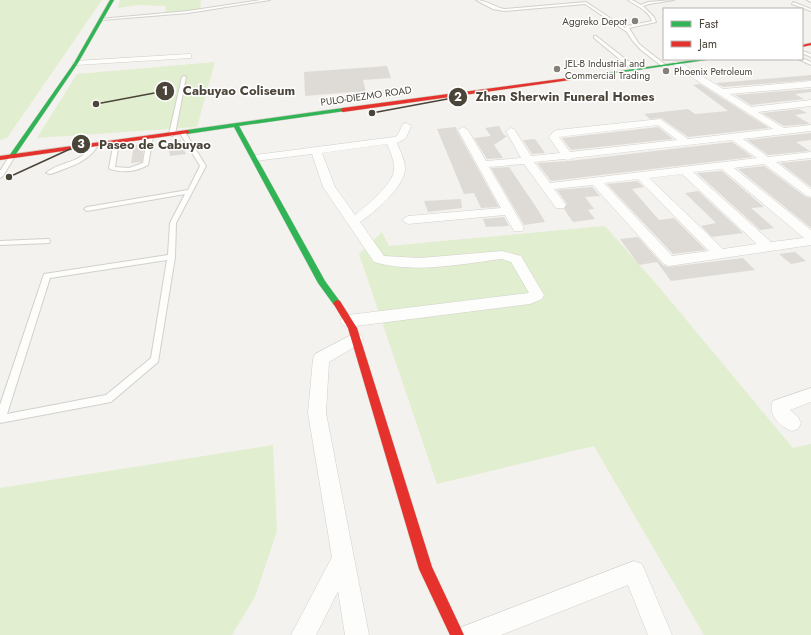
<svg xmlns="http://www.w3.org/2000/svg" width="811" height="635" font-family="Jost,sans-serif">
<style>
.green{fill:#e1eecf}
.building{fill:#dedbd6}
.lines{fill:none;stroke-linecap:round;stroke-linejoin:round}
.lane-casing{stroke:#d2d0cb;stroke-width:2}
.street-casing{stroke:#d2d0cb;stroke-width:1}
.fast-casing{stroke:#d3cfc5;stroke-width:1}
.jam-casing{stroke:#d3cfc5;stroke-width:1}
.lane{fill:#fdfdfc;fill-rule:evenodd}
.street{fill:#fdfdfc;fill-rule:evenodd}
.fast{fill:#30b455;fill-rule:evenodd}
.jam{fill:#e5322d;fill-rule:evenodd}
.poi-dot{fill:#868178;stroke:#fff;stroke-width:1.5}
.labels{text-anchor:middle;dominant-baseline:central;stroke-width:3;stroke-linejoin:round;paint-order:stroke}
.far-poi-label{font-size:10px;fill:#4b4439;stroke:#fff;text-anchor:start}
.far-street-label{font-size:10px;fill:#4b4439;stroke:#fff}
.leader{fill:none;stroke:#4b4439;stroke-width:1.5}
.callout-dot{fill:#4b4439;stroke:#fff;stroke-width:1.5}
.mark-label{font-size:12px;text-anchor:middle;font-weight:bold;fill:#fff}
.callout-label{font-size:13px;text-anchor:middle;font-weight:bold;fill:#4b4439;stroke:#fff;stroke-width:3;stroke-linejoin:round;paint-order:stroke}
</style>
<rect width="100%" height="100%" fill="#f4f2ee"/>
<g class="green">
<path d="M0 0H102L7 138 0 140Z"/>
<path d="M120 0H201L200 12 165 15 166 6 139 5 118 8Z"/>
<path d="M215 62 197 127 37 138 77 74Z"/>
<path d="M605 226 659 287 793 448 811 444V635H704L594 446 437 484 359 254 382 232 389 246Z"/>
<path d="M273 445 277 531 255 597 232 635H0V488Z"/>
</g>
<g class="building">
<path d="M387 66 391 78 363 80 368 101 359 102 353 92 305 96 304 72Z"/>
<path d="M811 75V80L723 87 716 83Z"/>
<path d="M700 84 769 128 688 137 661 118 650 119 644 114 688 109 695 114 728 111 693 85Z"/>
<path d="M811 89V92L795 94 804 99 751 105 735 95Z"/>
<path d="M799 109 807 113 795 115 810 124 784 126 762 113Z"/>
<path d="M499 126 504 135 507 136 494 145 503 158 487 159 474 138 491 136 485 128Z"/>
<path d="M456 127 457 131 499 207 481 208 474 193 464 194 437 129Z"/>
<path d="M658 127 673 139 571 150 562 138Z"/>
<path d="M811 133V140L796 142 810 151 768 155 747 140Z"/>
<path d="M535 139 545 153 532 154 523 140Z"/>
<path d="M180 140 186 154 170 156 168 143Z"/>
<path d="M732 142 753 157 551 181 537 163 569 161Z"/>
<path d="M144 144 142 162 131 163 134 145Z"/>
<path d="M811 160V187L780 163Z"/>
<path d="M764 166 806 197 811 198V228L738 169Z"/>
<path d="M509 167 538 210 545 222 524 225 491 168Z"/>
<path d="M722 171 764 207 751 208 774 228 760 230 697 173Z"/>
<path d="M637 181 644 187 632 189 659 220 674 218 706 250 673 254 607 184Z"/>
<path d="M592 187 600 196 585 197 594 209 588 210 595 219 573 222 564 209 567 204 557 190Z"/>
<path d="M698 191 743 233 712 237 701 226 716 223 685 193Z"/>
<path d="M461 199 462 208 428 212 424 201Z"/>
<path d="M504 217 509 226 486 227 483 219Z"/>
<path d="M638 237 663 265 668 267 743 258 755 270 671 281 657 262 639 265 620 239Z"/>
<path d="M795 252 806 261 791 264 779 254Z"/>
</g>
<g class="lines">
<g class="lane-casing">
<g id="lane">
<path d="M261 0H270L188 13 102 20 100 19 188 11Z"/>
<path d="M476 0C485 0 495 7 504 9L586 2 625 28 627 26 652 21C649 11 637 6 628 0H632L641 5 648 2 674 0 649 4 643 6 654 17 656 22 629 28 639 44 667 66 663 67 641 50 632 40 627 32 585 4 504 11 493 9Z"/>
<path d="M807 0H811V2Z"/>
<path d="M793 2 811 9V11L792 4Z"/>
<path d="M594 36H596L638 69V71H634L594 38Z"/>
<path d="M802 51 811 54V57L802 53Z"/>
<path d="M802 58 811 62V65L798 59Z"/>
<path d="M184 76 186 77 175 134 172 136 169 134 182 77Z"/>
<path d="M181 132H185L206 166 176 223 175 257 158 362 111 402 0 423V405L44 274 168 255 170 223 185 194 87 211 84 209 87 207 188 190 200 166 180 133ZM167 260 151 358 106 395 7 414 50 278Z"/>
<path d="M150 135 153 137 148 165C135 172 124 173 110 169L109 168 114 141 119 142 115 167 129 168 143 163 147 137Z"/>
<path d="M93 144 98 145C88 163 68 167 51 174L46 173C62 160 80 165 93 144Z"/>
<path d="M10 155 15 156 3 176 0 178V171Z"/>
<path d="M47 239H49L50 241 49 243 0 245V241Z"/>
</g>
</g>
<g class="street-casing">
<g id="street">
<path d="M188 54H191V58L76 65 72 63 76 61Z"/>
<path d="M674 62H680L723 89 811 81V87L730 94 751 107 811 100V106L758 112 784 128 811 125V131L743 139 768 157 811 152V158L776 162 811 189V197L807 196 764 164 734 168 811 230V245L669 266 664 264 593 185 554 189 566 205 564 208H556L524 164 489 167 524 228 522 231H514L505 215 408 224 402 220 408 216 501 208 458 130 463 127 468 130 486 161 521 158 506 131 511 128 514 129 531 156 560 153 549 137 554 131 557 130 660 119 688 139 773 129 674 66ZM658 125 677 140 570 152 559 137ZM732 140 757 158 550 183 534 162 564 159 568 160 573 158ZM722 169 804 238 771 242 693 172ZM682 174 757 244 723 249 649 178ZM638 179 709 251 672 256 604 183Z"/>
<path d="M406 123 411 126 406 138 397 143C400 151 405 160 405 169 405 186 373 214 360 222L384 256 420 258 502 251 521 256 544 295 542 299 530 304 348 327 343 325 340 321 343 317 348 315 529 293 511 262 502 259C460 264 415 274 374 262L323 187 312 154 255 161 250 158 255 155 394 137 397 136 403 124ZM387 144C391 153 395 162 394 171 392 185 366 206 355 215L335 187 322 153Z"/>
<path d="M355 333 361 335 363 339 361 343 329 362 326 413 369 635H345L338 591 316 635H291L332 557 308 413 313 359 315 354Z"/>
<path d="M811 388V402L790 410 798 417 801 423 798 429 792 431C780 427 767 414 773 401Z"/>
<path d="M634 561 642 564 672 635H648L628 585 501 635H458L462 627Z"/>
</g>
</g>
<g class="fast-casing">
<g id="fast">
<path d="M110 0H114L78 63 14 157H10L9 156 74 63Z"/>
<path d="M701 59H713L568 80 566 79Z"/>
<path d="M343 108 345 109V111L239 126 325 281 341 303 337 306 334 305 318 283 234 127 187 134 184 132 187 130Z"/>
</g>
</g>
<g class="jam-casing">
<g id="jam">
<path d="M811 43V45L802 47V45Z"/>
<path d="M568 78H570V80L343 112 340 110 343 108Z"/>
<path d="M187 130 190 132 189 133 0 160V156Z"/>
<path d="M337 300 340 301 357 328 432 567 464 635H450L419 569 348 328 333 303Z"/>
</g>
</g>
<use href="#lane" class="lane"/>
<use href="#street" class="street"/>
<use href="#fast" class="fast"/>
<use href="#jam" class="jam"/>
</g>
<g class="poi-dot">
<circle cx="635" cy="21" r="4"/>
<circle cx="557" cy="69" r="4"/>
<circle cx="666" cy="71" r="4"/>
</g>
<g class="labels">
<g class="far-poi-label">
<text x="627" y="21" text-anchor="end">Aggreko Depot</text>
<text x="565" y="63">JEL-B Industrial and<tspan x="565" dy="12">Commercial Trading</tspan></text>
<text x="674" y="71">Phoenix Petroleum</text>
</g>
<g class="far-street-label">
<text transform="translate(366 96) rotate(-8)">PULO-DIEZMO ROAD</text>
</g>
</g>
<path class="leader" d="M96 104L165 91M372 113L458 97M9 177L81 144"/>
<g class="callout-dot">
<circle cx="96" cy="104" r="4"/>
<circle cx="372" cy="113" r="4"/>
<circle cx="9" cy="177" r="4"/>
<circle cx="165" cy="91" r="10"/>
<circle cx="458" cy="97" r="10"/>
<circle cx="81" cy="144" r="10"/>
</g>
<g class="mark-label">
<text x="165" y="95">1</text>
<text x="458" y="101">2</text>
<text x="81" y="148">3</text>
</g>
<g class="callout-label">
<text x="239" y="95">Cabuyao Coliseum</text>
<text x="565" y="101">Zhen Sherwin Funeral Homes</text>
<text x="155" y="149">Paseo de Cabuyao</text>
</g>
<rect x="663" y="8" width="140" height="52" fill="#ffffff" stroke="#b7b4b0"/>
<rect x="671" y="21" width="20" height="6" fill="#30b455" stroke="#b7b4b0"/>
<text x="699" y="28" font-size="12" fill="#4b4439">Fast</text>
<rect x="671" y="41" width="20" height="6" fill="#e5322d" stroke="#b7b4b0"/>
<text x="699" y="48" font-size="12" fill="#4b4439">Jam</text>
</svg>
